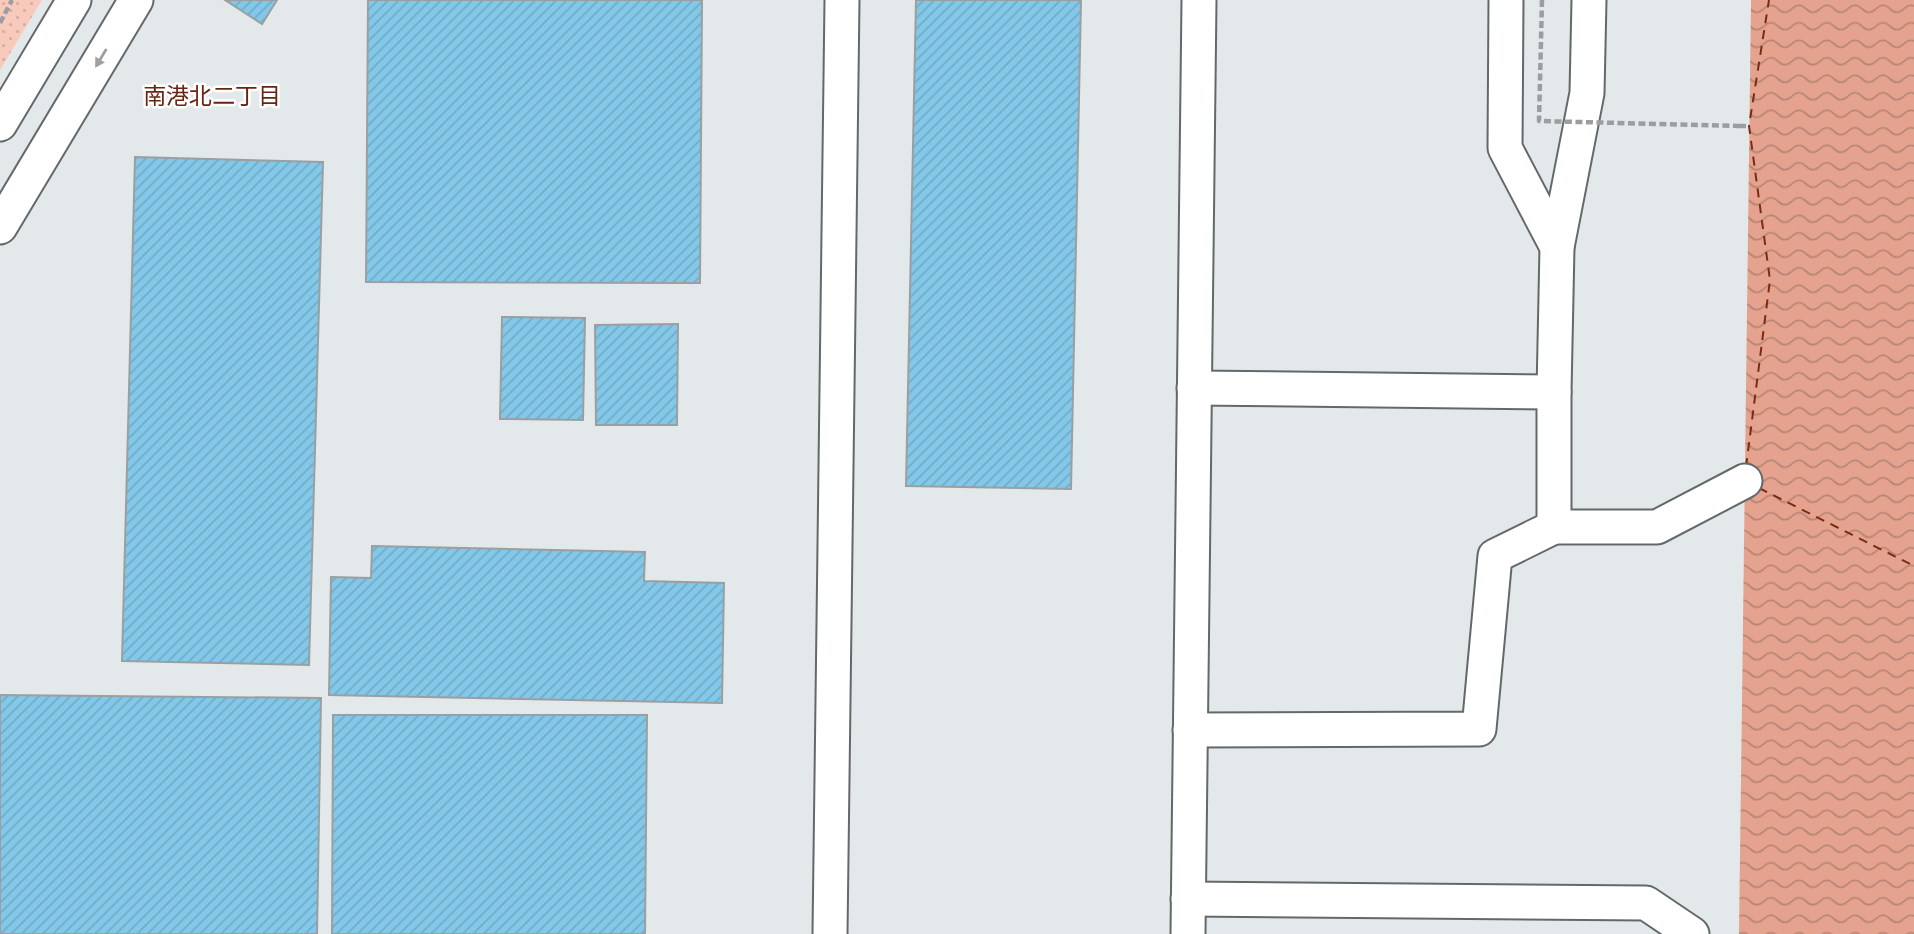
<svg xmlns="http://www.w3.org/2000/svg" width="1914" height="934" font-family="'Open Sans','Noto Sans JP',sans-serif">
<style>
.grass{fill:url(#grass-dots)}
.water{fill:url(#water-waves)}
.lines{fill:none;stroke-linecap:round;stroke-linejoin:round}
.ferry{stroke:#792c13;stroke-width:2;stroke-dasharray:9 7;stroke-linecap:butt}
.building{fill:url(#building-hatch);stroke:#9a9fa1;stroke-width:2}
.minor-casing{stroke:#64686a;stroke-width:37}
.path{stroke:#9b9ea0;stroke-width:4.5;stroke-dasharray:7 3.5;stroke-linecap:butt}
.minor{stroke:#fff;stroke-width:33}
.path-bridge{stroke:#9b9ea0;stroke-width:4.5;stroke-dasharray:7 3.5;stroke-linecap:butt}
.oneway{fill:#9fa0a0}
.labels{text-anchor:middle;dominant-baseline:central;stroke-width:5;stroke-linejoin:round;paint-order:stroke}
.neighbourhood-label{font-size:23px;fill:#682611;stroke:#fff}
</style>
<defs>
<pattern id="grass-dots" width="8" height="8" patternUnits="userSpaceOnUse" patternTransform="scale(1.75)"><rect width="8" height="8" fill="#f8cabc"/><path d="M2 2h.1M6 6h.1" fill="none" stroke="#d5aea2" stroke-width="1.8" stroke-linecap="round"/></pattern>
<pattern id="water-waves" width="16" height="10" patternUnits="userSpaceOnUse" patternTransform="scale(1.75)"><rect width="16" height="10" fill="#e5a38f"/><path d="M0 5q4-4 8 0t8 0" fill="none" stroke="#ba8575"/></pattern>
<pattern id="building-hatch" width="6" height="6" patternUnits="userSpaceOnUse" patternTransform="scale(1.75)"><rect width="6" height="6" fill="#83c8e8"/><path d="M-1 1l2-2M0 6l6-6M5 7l2-2" fill="none" stroke="#71acc7"/></pattern>
</defs>
<rect width="100%" height="100%" fill="#e3e8ea"/>
<path class="grass" d="M0 0H42L0 70Z"/>
<path class="water" d="M1751 0H1914V934H1739Z"/>
<g class="lines">
<g class="ferry">
<path d="M1746 467 1770 280 1749 126 1769 0"/>
<path d="M1759 488 1914 566"/>
</g>
</g>
<g class="building">
<path d="M225 0H277L262 24Z"/>
<path d="M368 0H702L700 283 366 282Z"/>
<path d="M916 0H1081L1071 489 906 486Z"/>
<path d="M135 157 323 162 309 665 122 661Z"/>
<path d="M502 317 585 318 583 420 500 419Z"/>
<path d="M678 324 677 425H596L595 325Z"/>
<path d="M372 546 645 552 644 581 724 583 722 703 329 695 331 577 371 578Z"/>
<path d="M0 695 321 698 317 934H0Z"/>
<path d="M333 715H647L645 934H332Z"/>
</g>
<g class="lines">
<g class="minor-casing">
<g id="minor">
<path d="M1506 0 1505 148 1557 247"/>
<path d="M0 124 74 0"/>
<path d="M0 227 136 0"/>
<path d="M1194 388 1554 392 1557 247 1587 93 1589 0"/>
<path d="M1554 527H1657L1745 481"/>
<path d="M1190 730 1479 729 1495 556 1554 527V392"/>
<path d="M1188 899 1646 903 1692 934"/>
<path d="M830 934 842 0"/>
<path d="M1188 934 1199 0"/>
</g>
</g>
<g class="path">
<path d="M0 23 12 0"/>
<path d="M1739 126H1749"/>
</g>
<use href="#minor" class="minor"/>
<path class="path-bridge" d="M1542 0 1539 121 1739 126"/>
</g>
<defs><path id="oneway-solid" d="M-6-.8H1V-3.2L6.5 0L1 3.2V.8H-6Z" transform="scale(1.75)"/></defs>
<use class="oneway" href="#oneway-solid" transform="translate(101 58) rotate(121)"/>
<g class="labels">
<g class="neighbourhood-label">
<text x="212" y="95">南港北二丁目</text>
</g>
</g>
</svg>
